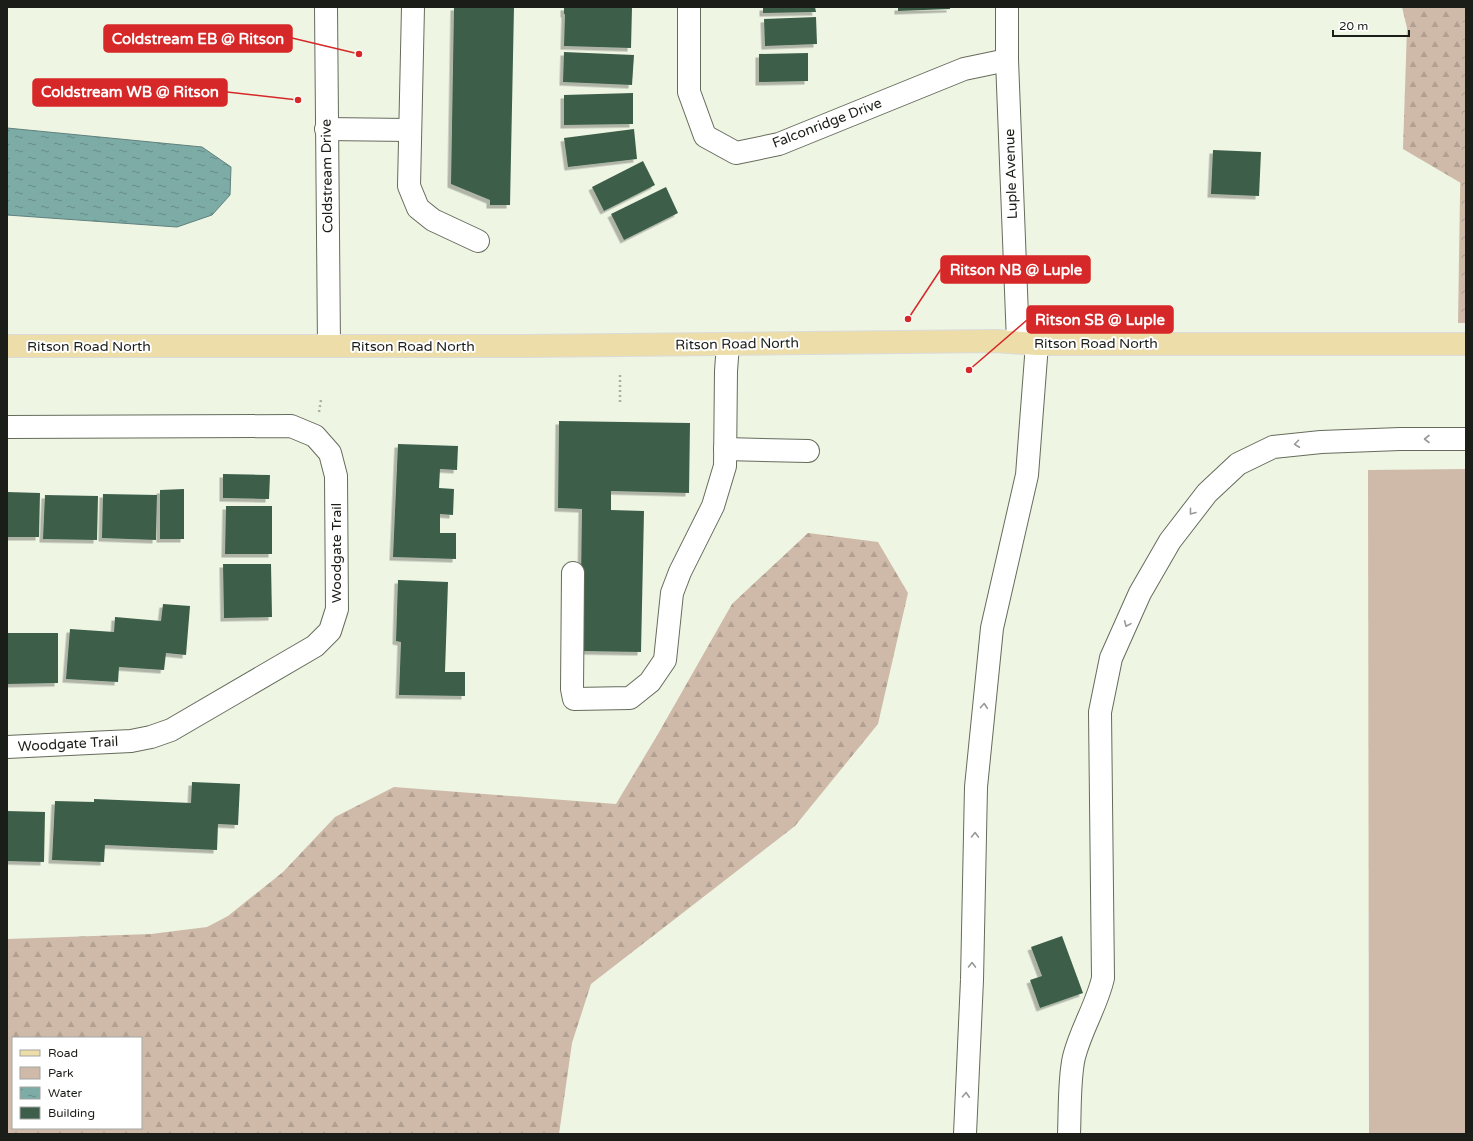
<svg xmlns="http://www.w3.org/2000/svg" width="1473" height="1141" font-family="'Varela Round',sans-serif">
<style>
.green{fill:#cfbaa9}
.forest{fill:url(#forest-firs);fill-rule:evenodd}
.park{fill:url(#park-crowns)}
.water{fill:url(#water-ripples);stroke:#60817c}
.building{fill:#3d5e4a;filter:url(#shadow)}
.lines{fill:none;stroke-linecap:round;stroke-linejoin:round}
.minor-casing{stroke:#656c5c;stroke-width:24}
.major-casing{stroke:#dbdbda;stroke-width:24}
.path{stroke:#aab0a2;stroke-width:2.5;stroke-dasharray:2 3;stroke-linecap:butt}
.minor{stroke:#fff;stroke-width:22}
.major{stroke:#eddda9;stroke-width:22}
.oneway{stroke:#989a97}
.labels{text-anchor:middle;dominant-baseline:central;stroke-width:4;stroke-linejoin:round;paint-order:stroke}
.street-label{font-size:14px;fill:#1b1e18;stroke:#fff}
.leader{fill:none;stroke:#d62828;stroke-width:1.5}
.callout-dot{fill:#d62828;stroke:#fff;stroke-width:1.5}
.callout{fill:#d62828;stroke:#d62828;stroke-width:1.5}
.callout-label{font-size:15px;text-anchor:middle;font-weight:bold;fill:#fff}
</style>
<defs>
<pattern id="forest-firs" width="22" height="20" patternUnits="userSpaceOnUse"><rect width="22" height="20" fill="#cfbaa9"/><path d="M5 1l3.5 6h-7zM16 11l3.5 6h-7z" fill="#b19f91"/></pattern>
<pattern id="park-crowns" width="20" height="18" patternUnits="userSpaceOnUse"><rect width="20" height="18" fill="#cfbaa9"/><path d="M2 6a3 3 0 1 1 6 0M12 15a3 3 0 1 1 6 0" fill="none" stroke="#b19f91"/></pattern>
<pattern id="water-ripples" width="26" height="14" patternUnits="userSpaceOnUse"><rect width="26" height="14" fill="#7daca7"/><path d="M2 4q2-2 4 0t4 0M15 11q2-2 4 0t4 0" fill="none" stroke="#668b87"/></pattern>
<filter id="shadow"><feDropShadow dx="-3.5" dy="3.5" stdDeviation="0" flood-color="#0004"/></filter>
</defs>
<rect width="100%" height="100%" fill="#eef5e3"/>
<path class="green" d="M1466 469V1134H1369L1368 470Z"/>
<g class="forest">
<path d="M1402 7H1466V186L1403 149 1407 28Z"/>
<path d="M808 533 878 542 908 593 878 724 795 826 591 984 572 1043 559 1134H7V939L151 934 207 927 228 916 283 872 335 817 394 787 616 804 658 734 732 604ZM13 1038H141V1128H13Z"/>
</g>
<path class="park" d="M1463 7H1466V323H1458Z"/>
<path class="water" d="M7 128 202 147 231 167 230 195 212 215 177 227 7 215Z"/>
<g class="building">
<path d="M454 7H514L510 205H490V200L451 184Z"/>
<path d="M564 7H632L631 48 564 46 565 14H564Z"/>
<path d="M763 7H815L816 12 763 13Z"/>
<path d="M898 7H950V9L898 11Z"/>
<path d="M816 17 817 44 765 46 764 19Z"/>
<path d="M564 52 634 55 632 85 563 82Z"/>
<path d="M808 53V81L759 82V54Z"/>
<path d="M633 93V124L564 125V95Z"/>
<path d="M634 129 637 159 568 167 564 138Z"/>
<path d="M1213 150 1261 152 1259 196 1211 194Z"/>
<path d="M643 161 655 185 604 211 592 187Z"/>
<path d="M666 187 678 213 624 240 611 214Z"/>
<path d="M559 421 690 423 689 493 611 491V510L644 511 641 652 580 651 582 509 558 508Z"/>
<path d="M398 444 458 446 457 470 440 469 439 488 454 489 453 515 440 514V533H456V559L393 557Z"/>
<path d="M223 474 270 475 269 499 223 498Z"/>
<path d="M184 489V539H160V490Z"/>
<path d="M7 492 40 493 39 537H7Z"/>
<path d="M103 494 157 495 156 540 102 538Z"/>
<path d="M45 495 98 496 97 540 43 539Z"/>
<path d="M226 506H272V554H225Z"/>
<path d="M223 564H271L272 617 224 618Z"/>
<path d="M398 580 448 582 445 672H465V696L399 695 401 642 396 641Z"/>
<path d="M163 604 190 606 186 655 166 653 164 670 119 667 118 682 66 679 70 629 114 632 115 617 161 621Z"/>
<path d="M7 633H58V683L7 684Z"/>
<path d="M192 782 240 784 238 825 218 824 217 850 105 845 104 862 52 860 55 801 94 802V799L191 803Z"/>
<path d="M7 811 45 812 44 862 7 861Z"/>
<path d="M1062 936 1083 993 1040 1008 1030 980 1042 976 1031 947Z"/>
</g>
<g class="lines">
<g class="minor-casing">
<g id="minor">
<path d="M326 7 329 346"/>
<path d="M413 7 409 186 418 208 433 220 478 241"/>
<path d="M689 7V92L705 136 736 153 779 144 964 69 1007 60"/>
<path d="M1007 7V60L1018 342"/>
<path d="M326 129 409 130"/>
<path d="M7 427 291 426 315 436 330 453 336 476 337 609 330 631 315 646 171 730 151 737 131 741 7 747"/>
<path d="M725 449 808 451"/>
<path d="M573 573 572 689 574 699 630 698 650 682 665 660 672 593 680 572 713 506 725 466 726 371 728 344"/>
<path d="M965 1134 972 980 976 787 992 628 1027 475 1037 344"/>
<path d="M1069 1134C1070 1111 1069 1078 1074 1057 1081 1029 1097 1005 1103 978L1100 712 1111 658 1140 593 1170 541 1207 493 1238 464 1273 447 1321 442 1400 439H1466"/>
</g>
</g>
<g class="major-casing">
<path id="major" d="M7 346H526L996 341 1037 344H1466"/>
</g>
<g class="path">
<path d="M620 402V372"/>
<path d="M319 412 321 400"/>
</g>
<use href="#minor" class="minor"/>
<use href="#major" class="major"/>
</g>
<defs><path id="oneway-chevron" d="M-2-3.5L2.5 0L-2 3.5" fill="none" stroke-width="1.6" stroke-linecap="round" stroke-linejoin="round"/></defs>
<g class="oneway">
<use href="#oneway-chevron" transform="translate(1427 439) rotate(180)"/>
<use href="#oneway-chevron" transform="translate(1297 444) rotate(173)"/>
<use href="#oneway-chevron" transform="translate(1192 512) rotate(128)"/>
<use href="#oneway-chevron" transform="translate(1127 624) rotate(114)"/>
<use href="#oneway-chevron" transform="translate(984 706) rotate(-85)"/>
<use href="#oneway-chevron" transform="translate(975 835) rotate(-89)"/>
<use href="#oneway-chevron" transform="translate(972 965) rotate(-89)"/>
<use href="#oneway-chevron" transform="translate(966 1095) rotate(-87)"/>
</g>
<g class="labels">
<g class="street-label">
<text transform="translate(827 123) rotate(-21)">Falconridge Drive</text>
<text transform="translate(1011 174) rotate(-92)">Luple Avenue</text>
<text transform="translate(327 176) rotate(-91)">Coldstream Drive</text>
<text x="1096" y="343">Ritson Road North</text>
<text transform="translate(737 344) rotate(-1)">Ritson Road North</text>
<text x="89" y="346">Ritson Road North</text>
<text x="413" y="346">Ritson Road North</text>
<text transform="translate(336 553) rotate(-90)">Woodgate Trail</text>
<text transform="translate(68 744) rotate(-3)">Woodgate Trail</text>
</g>
</g>
<path class="leader" d="M359 54L292 38M298 100L227 92M908 319L941 269M969 370L1027 320"/>
<g class="callout-dot">
<circle cx="359" cy="54" r="4"/>
<circle cx="298" cy="100" r="4"/>
<circle cx="908" cy="319" r="4"/>
<circle cx="969" cy="370" r="4"/>
</g>
<g class="callout">
<rect x="104" y="25" width="188" height="27" rx="4"/>
<rect x="33" y="79" width="194" height="27" rx="4"/>
<rect x="941" y="256" width="149" height="27" rx="4"/>
<rect x="1027" y="306" width="146" height="27" rx="4"/>
</g>
<g class="callout-label">
<text x="198" y="44">Coldstream EB @ Ritson</text>
<text x="130" y="97">Coldstream WB @ Ritson</text>
<text x="1016" y="275">Ritson NB @ Luple</text>
<text x="1100" y="325">Ritson SB @ Luple</text>
</g>
<rect width="1473" height="1141" fill="none" stroke="#1b1e18" stroke-width="16"/>
<rect x="12" y="1037" width="130" height="92" fill="#ffffff" stroke="#a4a5a3"/>
<rect x="20" y="1050" width="20" height="6" fill="#eddda9" stroke="#a4a5a3"/>
<text x="48" y="1057" font-size="12" fill="#1b1e18">Road</text>
<rect x="20" y="1067" width="20" height="12" fill="#cfbaa9" stroke="#a4a5a3"/>
<text x="48" y="1077" font-size="12" fill="#1b1e18">Park</text>
<rect x="20" y="1087" width="20" height="12" fill="url(#water-ripples)" stroke="#a4a5a3"/>
<text x="48" y="1097" font-size="12" fill="#1b1e18">Water</text>
<rect x="20" y="1107" width="20" height="12" fill="#3d5e4a" stroke="#a4a5a3"/>
<text x="48" y="1117" font-size="12" fill="#1b1e18">Building</text>
<path d="M1333 30v6h76v-6" fill="none" stroke="#1b1e18" stroke-width="2"/>
<text x="1339" y="30" font-size="12" fill="#1b1e18" stroke="#ffffff" stroke-width="3" paint-order="stroke">20 m</text>
</svg>
